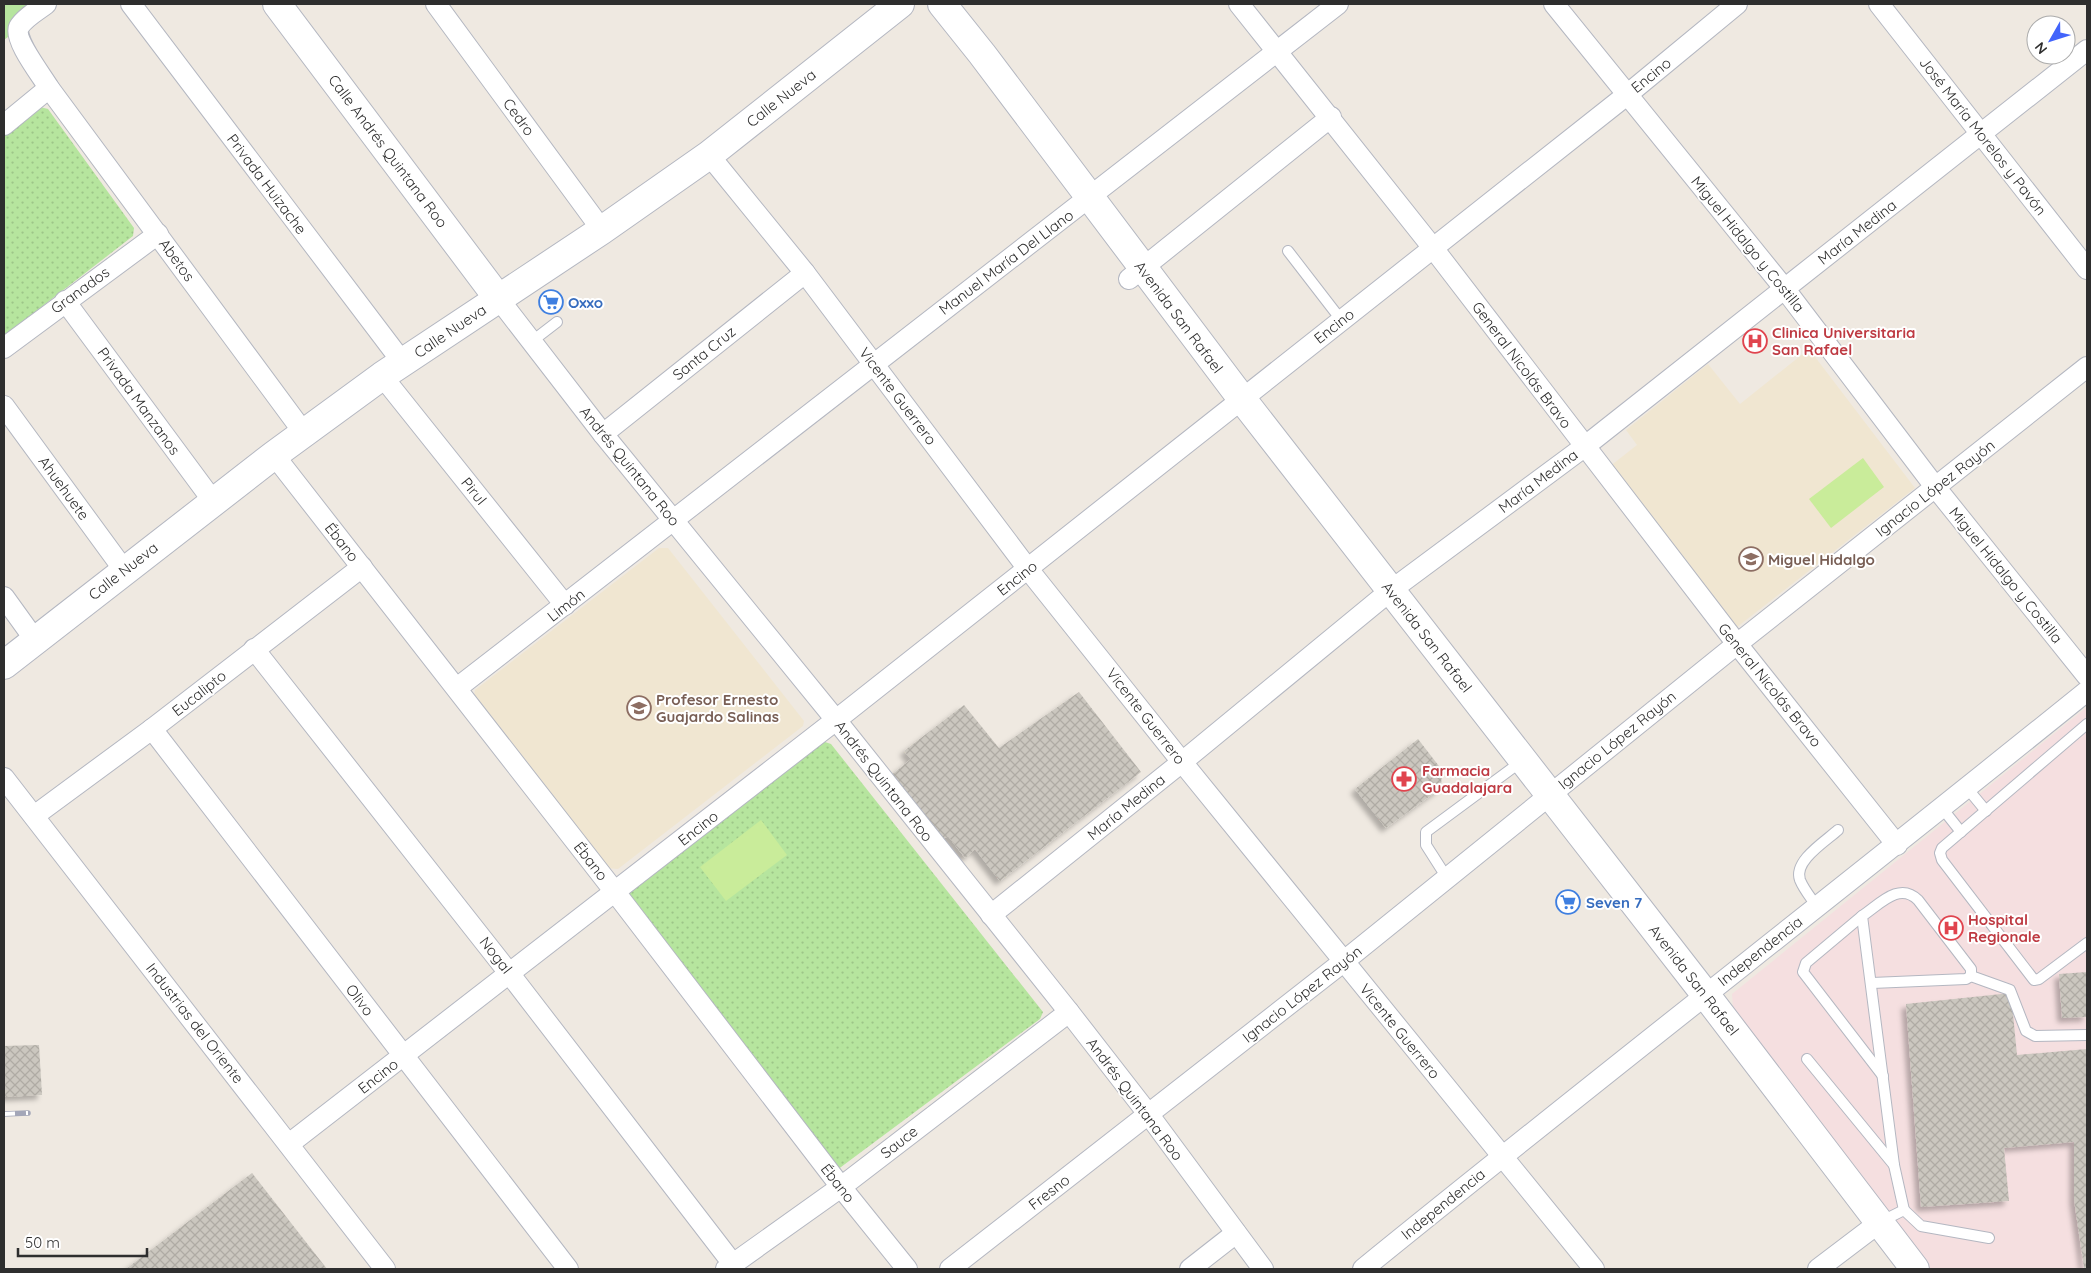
<svg xmlns="http://www.w3.org/2000/svg" width="2091" height="1273" font-family="Quicksand,sans-serif">
<style>
.education{fill:#f0e6d1}
.medical{fill:#f5dfe0}
.grass{fill:#b6e59e}
.park{fill:url(#park-dots)}
.pitch{fill:#c9ec9a}
.building{fill:url(#building-cross-hatch);filter:url(#shadow)}
.lines{fill:none;stroke-linecap:round;stroke-linejoin:round}
.lane-casing{stroke:#b4b7c1;stroke-width:12}
.street-casing{stroke:#b4b7c1;stroke-width:22}
.secondary-casing{stroke:#b4b7c1;stroke-width:30}
.lane{stroke:#fff;stroke-width:10}
.street{stroke:#fff;stroke-width:20}
.secondary{stroke:#fff;stroke-width:28}
.rail-casing{stroke:#a3a6b8;stroke-width:5.5}
.rail{stroke:#fff;stroke-width:4;stroke-dasharray:11;stroke-linecap:butt}
.labels{text-anchor:middle;dominant-baseline:central;stroke-width:4;stroke-linejoin:round;paint-order:stroke}
.street-label{font-size:15px;fill:#2e2e2e;stroke:#fff}
.shop-label{font-size:15px;font-weight:bold;fill:#366cbe;stroke:#fff;text-anchor:start}
.health-label{font-size:15px;font-weight:bold;fill:#be3a42;stroke:#fff;text-anchor:start}
.education-label{font-size:15px;font-weight:bold;fill:#785e54;stroke:#fff;text-anchor:start}
</style>
<defs>
<pattern id="park-dots" width="8" height="8" patternUnits="userSpaceOnUse" patternTransform="scale(1.25)"><rect width="8" height="8" fill="#b6e59e"/><path d="M2 2h.1M6 6h.1" fill="none" stroke="#9dc588" stroke-width="1.8" stroke-linecap="round"/></pattern>
<pattern id="building-cross-hatch" width="8" height="8" patternUnits="userSpaceOnUse" patternTransform="scale(1.25)"><rect width="8" height="8" fill="#cbc7bf"/><path d="M0 0l8 8M0 8l8-8" fill="none" stroke="#afaba4"/></pattern>
<filter id="shadow"><feDropShadow dx="-4.5" dy="4.5" stdDeviation="2.5" flood-color="#0004"/></filter>
</defs>
<rect width="100%" height="100%" fill="#efe9e1"/>
<g class="education">
<path d="M1809 349 1915 488 1732 631 1609 467 1637 445 1626 430 1708 364 1740 404Z"/>
<path d="M659 548H668L804 721 803 726 618 869 607 868 474 696 475 690Z"/>
</g>
<path class="medical" d="M2087 707V1269H1928L1734 1023 1732 994Z"/>
<path class="grass" d="M4 4H51L4 40Z"/>
<g class="park">
<path d="M40 107 48 109 134 228 133 236 4 336V135Z"/>
<path d="M822 741 831 744 1043 1012 1040 1019 837 1170 626 894Z"/>
</g>
<g class="pitch">
<path d="M1863 458 1884 487 1831 528 1809 499Z"/>
<path d="M761 820 787 855 726 901 700 867Z"/>
</g>
<g class="building">
<path d="M1079 692 1141 772 1000 881 975 849 965 858 948 836 940 841 889 777 911 759 904 751 964 705 999 748Z"/>
<path d="M1418 739 1442 770 1441 788 1386 828 1355 789Z"/>
<path d="M2087 972V1017L2062 1018 2059 974Z"/>
<path d="M2011 993 2017 1055 2087 1049V1268H2084L2074 1200V1142L2004 1148 2009 1201 1921 1207 1906 1004Z"/>
<path d="M39 1045 42 1095 4 1097V1046Z"/>
<path d="M252 1173 327 1269H126Z"/>
</g>
<g class="lines">
<g class="lane-casing">
<g id="lane">
<path d="M1288 251 1342 321"/>
<path d="M531 342 557 322"/>
<path d="M2087 724 1942 848 1940 853 1942 860 2034 980 2039 979 2087 943"/>
<path d="M1967 788 1986 811"/>
<path d="M1942 808 1961 832"/>
<path d="M1447 878 1426 845V832L1522 761"/>
<path d="M1817 907C1812 899 1804 890 1800 880 1793 861 1826 841 1838 830"/>
<path d="M1862 916 1806 963 1803 972 1883 1076"/>
<path d="M1872 983 1966 979 1971 976 2010 990 2026 1031 2035 1036 2087 1035"/>
<path d="M1807 1059 1894 1165"/>
<path d="M1904 1210 1921 1226 1989 1238"/>
<path d="M1880 1222 1904 1210 1894 1165 1862 916C1879 905 1899 881 1918 900L1971 969V976"/>
</g>
</g>
<g class="street-casing">
<g id="street">
<path d="M46 4C38 10 24 18 19 27 13 39 42 76 49 88L304 433"/>
<path d="M131 4 403 363"/>
<path d="M436 4 602 230"/>
<path d="M1239 4 1433 248 1737 644 1897 845"/>
<path d="M1554 4 1784 288 1936 488 2087 676"/>
<path d="M1879 4 2087 269"/>
<path d="M4 125 49 88"/>
<path d="M709 155 805 273 1028 569 1182 762 1594 1269"/>
<path d="M1129 279 1331 117"/>
<path d="M498 298 603 434 836 720 1069 1012 1149 1115 1263 1269"/>
<path d="M65 301 213 501"/>
<path d="M4 348 158 234"/>
<path d="M382 376 565 605"/>
<path d="M4 406 124 570"/>
<path d="M603 434 805 273"/>
<path d="M274 455 615 892 841 1187 907 1269"/>
<path d="M4 597 35 640"/>
<path d="M254 649 509 973 733 1264"/>
<path d="M457 688 1338 4"/>
<path d="M152 729 568 1269"/>
<path d="M4 778 385 1269"/>
<path d="M34 816 152 729 362 567"/>
<path d="M991 915 1182 762 1390 591 1584 447 2087 50"/>
<path d="M289 1144 836 720 1628 94 1737 4"/>
<path d="M726 1269 841 1187 1069 1012"/>
<path d="M950 1269 1343 962 1737 644 2087 367"/>
<path d="M1190 1269 1236 1233"/>
<path d="M1363 1269C1603 1074 1847 885 2087 691"/>
<path d="M1818 1269 1880 1222"/>
</g>
</g>
<g class="secondary-casing">
<g id="secondary">
<path d="M277 4 498 298"/>
<path d="M942 4 982 54 1242 399 1705 994 1915 1269"/>
<path d="M4 665 274 455 382 376 602 230 709 155 900 4"/>
</g>
</g>
<use href="#lane" class="lane"/>
<use href="#street" class="street"/>
<use href="#secondary" class="secondary"/>
<g class="rail-casing">
<path id="rail" d="M4 1114 28 1113"/>
</g>
<use href="#rail" class="rail"/>
</g>
<defs>
<g id="supermarket-ring" transform="scale(1.25)"><circle r="9.5" fill="#fff" stroke="#3f7fe0" stroke-width="1.5"/><path d="M-6-5.5h2.5l.6 2H6L4.5 2H-2.5L-4.4-4H-6ZM-1.5 3.2a1.3 1.3 0 1 0 .1 0ZM3 3.2a1.3 1.3 0 1 0 .1 0Z" fill="#3f7fe0"/></g>
<g id="hospital-ring" transform="scale(1.25)"><circle r="9.5" fill="#fff" stroke="#e0444e" stroke-width="1.5"/><path d="M-5-5h3v3.5h4V-5h3V5h-3V1.5h-4V5h-3Z" fill="#e0444e"/></g>
<g id="school-ring" transform="scale(1.25)"><circle r="9.5" fill="#fff" stroke="#8d6e63" stroke-width="1.5"/><path d="M0-5L7-2L0 1L-7-2ZM-4 1L0 2.5L4 1V4Q0 6-4 4Z" fill="#8d6e63"/></g>
<g id="pharmacy-ring" transform="scale(1.25)"><circle r="9.5" fill="#fff" stroke="#e0444e" stroke-width="1.5"/><path d="M-2-6h4v4h4v4h-4v4h-4v-4h-4v-4h4Z" fill="#e0444e"/></g>
</defs>
<g fill-rule="evenodd">
<use href="#supermarket-ring" x="551" y="302"/>
<use href="#hospital-ring" x="1755" y="341"/>
<use href="#school-ring" x="1751" y="559"/>
<use href="#school-ring" x="639" y="708"/>
<use href="#pharmacy-ring" x="1404" y="779"/>
<use href="#supermarket-ring" x="1568" y="902"/>
<use href="#hospital-ring" x="1951" y="928"/>
</g>
<g class="labels">
<g class="street-label">
<text transform="translate(1651 75) rotate(-39)">Encino</text>
<text transform="translate(781 98) rotate(-38)">Calle Nueva</text>
<text transform="translate(519 117) rotate(54)">Cedro</text>
<text transform="translate(1983 136) rotate(52)">José María Morelos y Pavón</text>
<text transform="translate(388 151) rotate(53)">Calle Andrés Quintana Roo</text>
<text transform="translate(267 184) rotate(53)">Privada Huizache</text>
<text transform="translate(1857 232) rotate(-38)">María Medina</text>
<text transform="translate(1748 244) rotate(51)">Miguel Hidalgo y Costilla</text>
<text transform="translate(177 260) rotate(54)">Abetos</text>
<text transform="translate(1006 262) rotate(-37)">Manuel María Del Llano</text>
<text transform="translate(80 290) rotate(-36)">Granados</text>
<text transform="translate(1179 317) rotate(53)">Avenida San Rafael</text>
<text transform="translate(1334 326) rotate(-38)">Encino</text>
<text transform="translate(450 331) rotate(-34)">Calle Nueva</text>
<text transform="translate(704 353) rotate(-39)">Santa Cruz</text>
<text transform="translate(1522 365) rotate(53)">General Nicolás Bravo</text>
<text transform="translate(898 396) rotate(53)">Vicente Guerrero</text>
<text transform="translate(139 401) rotate(54)">Privada Manzanos</text>
<text transform="translate(630 466) rotate(51)">Andrés Quintana Roo</text>
<text transform="translate(1538 481) rotate(-37)">María Medina</text>
<text transform="translate(64 488) rotate(54)">Ahuehuete</text>
<text transform="translate(1935 488) rotate(-38)">Ignacio López Rayón</text>
<text transform="translate(474 491) rotate(51)">Pirul</text>
<text transform="translate(342 542) rotate(52)">Ébano</text>
<text transform="translate(123 571) rotate(-38)">Calle Nueva</text>
<text transform="translate(2006 575) rotate(51)">Miguel Hidalgo y Costilla</text>
<text transform="translate(1017 578) rotate(-38)">Encino</text>
<text transform="translate(566 605) rotate(-38)">Limón</text>
<text transform="translate(1427 637) rotate(52)">Avenida San Rafael</text>
<text transform="translate(1770 685) rotate(51)">General Nicolás Bravo</text>
<text transform="translate(199 693) rotate(-38)">Eucalipto</text>
<text transform="translate(1146 716) rotate(52)">Vicente Guerrero</text>
<text transform="translate(1617 740) rotate(-39)">Ignacio López Rayón</text>
<text transform="translate(884 781) rotate(52)">Andrés Quintana Roo</text>
<text transform="translate(1126 807) rotate(-39)">María Medina</text>
<text transform="translate(698 828) rotate(-38)">Encino</text>
<text transform="translate(591 861) rotate(52)">Ébano</text>
<text transform="translate(1760 951) rotate(-38)">Independencia</text>
<text transform="translate(496 955) rotate(52)">Nogal</text>
<text transform="translate(1694 980) rotate(52)">Avenida San Rafael</text>
<text transform="translate(1302 994) rotate(-38)">Ignacio López Rayón</text>
<text transform="translate(360 1000) rotate(53)">Olivo</text>
<text transform="translate(195 1023) rotate(52)">Industrias del Oriente</text>
<text transform="translate(1400 1031) rotate(51)">Vicente Guerrero</text>
<text transform="translate(378 1076) rotate(-38)">Encino</text>
<text transform="translate(1135 1099) rotate(53)">Andrés Quintana Roo</text>
<text transform="translate(899 1142) rotate(-38)">Sauce</text>
<text transform="translate(838 1183) rotate(52)">Ébano</text>
<text transform="translate(1049 1192) rotate(-38)">Fresno</text>
<text transform="translate(1443 1204) rotate(-39)">Independencia</text>
</g>
<g class="shop-label">
<text x="568" y="302">Oxxo</text>
<text x="1586" y="902">Seven 7</text>
</g>
<g class="health-label">
<text x="1772" y="332">Clinica Universitaria<tspan x="1772" dy="17">San Rafael</tspan></text>
<text x="1422" y="770">Farmacia<tspan x="1422" dy="17">Guadalajara</tspan></text>
<text x="1968" y="919">Hospital<tspan x="1968" dy="17">Regionale</tspan></text>
</g>
<g class="education-label">
<text x="1768" y="559">Miguel Hidalgo</text>
<text x="656" y="699">Profesor Ernesto<tspan x="656" dy="17">Guajardo Salinas</tspan></text>
</g>
</g>
<rect width="2091" height="1273" fill="none" stroke="#2e2e2e" stroke-width="10"/>
<g transform="translate(2051 40) rotate(231)"><circle r="24" fill="#ffffff" stroke="#ababab"/>
<path d="M0-4L9 19L0 12L-9 19Z" fill="#4264fb"/>
<text y="-8" font-size="14" font-weight="bold" text-anchor="middle" fill="#2e2e2e">N</text>
</g>
<path d="M18 1248v8h129v-8" fill="none" stroke="#2e2e2e" stroke-width="2.5"/>
<text x="25" y="1248" font-size="15" fill="#2e2e2e" stroke="#ffffff" stroke-width="4" paint-order="stroke">50 m</text>
</svg>
